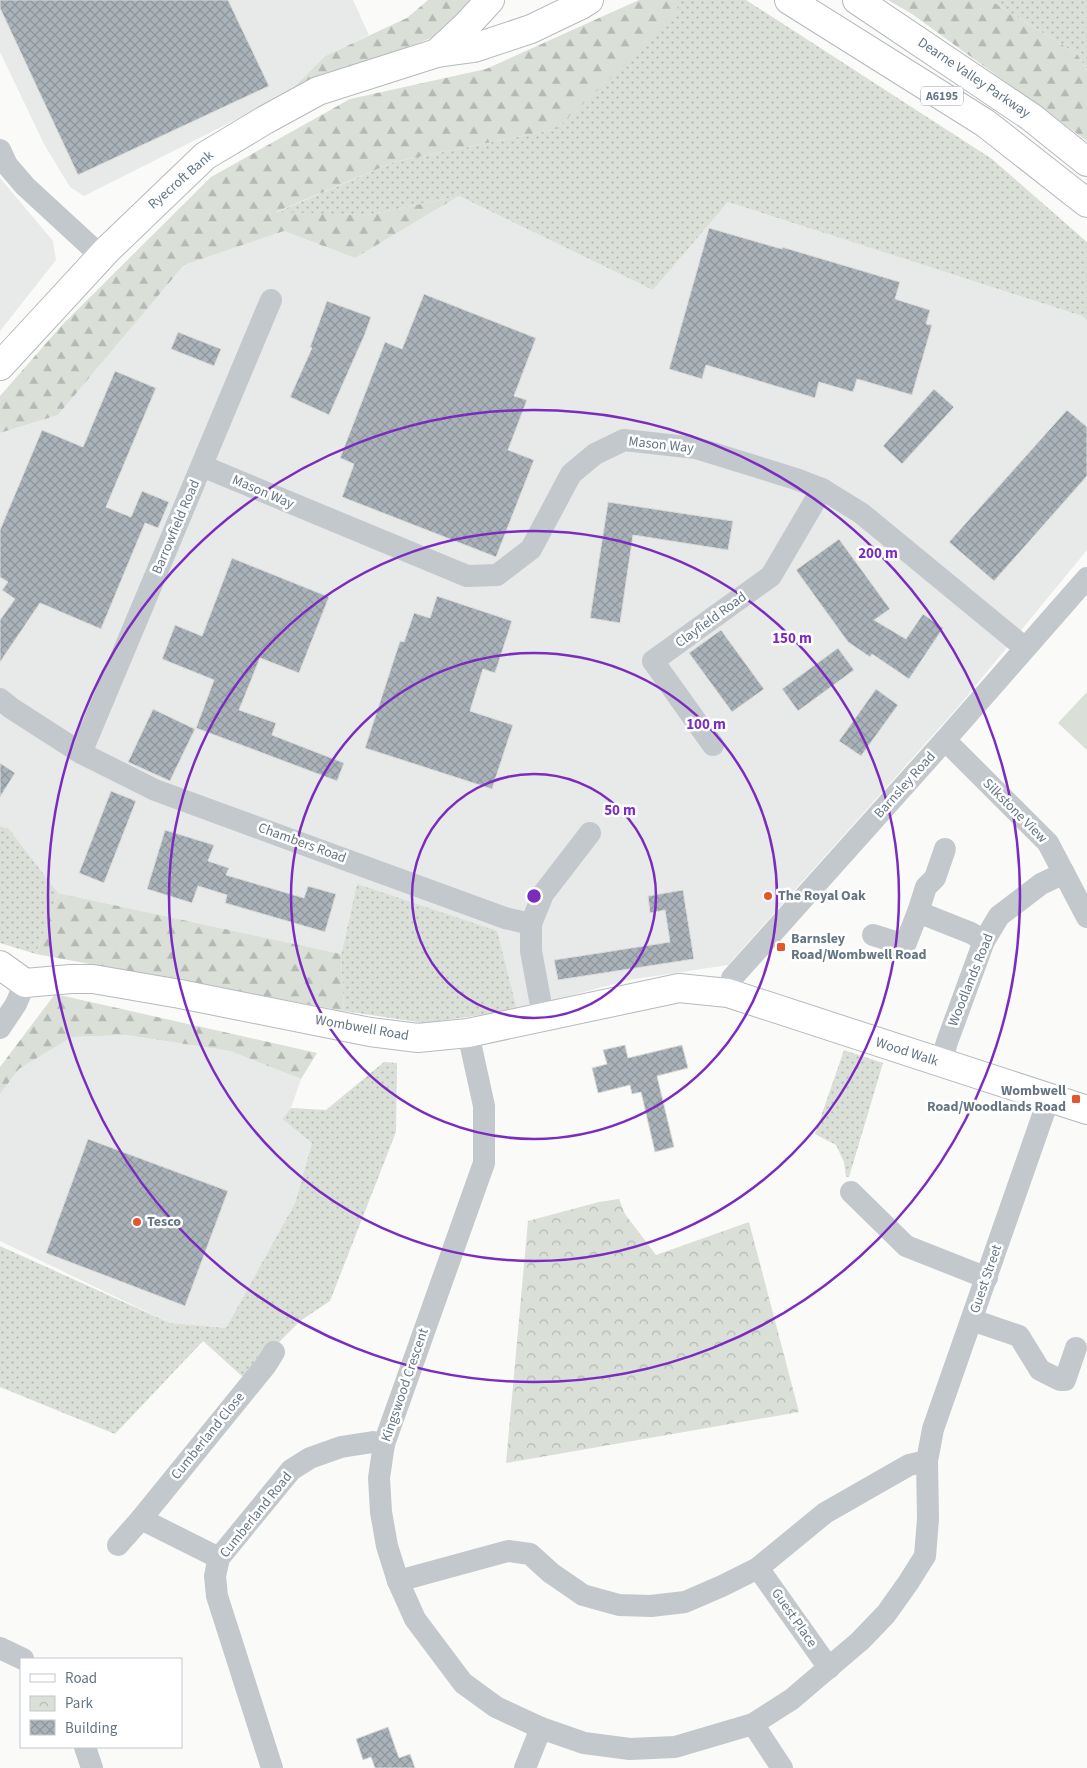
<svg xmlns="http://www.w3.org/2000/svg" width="1087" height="1768" font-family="'Source Sans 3',sans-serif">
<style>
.built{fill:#e8e9e9}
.grass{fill:url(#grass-dots)}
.forest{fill:url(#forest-firs)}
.park{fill:url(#park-crowns)}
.pitch{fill:#dadfd7}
.building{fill:url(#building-cross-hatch);stroke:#dcdcda}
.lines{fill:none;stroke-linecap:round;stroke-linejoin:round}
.major-casing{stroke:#b5babe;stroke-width:30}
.highway-casing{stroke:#b4b9bd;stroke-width:30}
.minor{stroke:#c3c8cc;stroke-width:22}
.major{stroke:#fff;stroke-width:28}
.highway{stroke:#fff;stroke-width:28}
.ring{fill:none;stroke:#7b2cbf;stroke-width:2.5}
.poi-dot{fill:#e4572e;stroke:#fff;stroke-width:2}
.labels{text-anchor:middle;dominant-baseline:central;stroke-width:5;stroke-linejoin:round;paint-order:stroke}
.shield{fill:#fff;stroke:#939fa8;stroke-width:1}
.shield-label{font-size:12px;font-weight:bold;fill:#657683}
.street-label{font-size:14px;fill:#657683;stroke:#fff}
.poi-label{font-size:14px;font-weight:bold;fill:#657683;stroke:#fff;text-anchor:start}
.centre{fill:#7b2cbf;stroke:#fff;stroke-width:2.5}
.ring-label{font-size:15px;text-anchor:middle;font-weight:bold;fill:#7b2cbf;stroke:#fff;stroke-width:5;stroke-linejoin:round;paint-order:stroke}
</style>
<defs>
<pattern id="grass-dots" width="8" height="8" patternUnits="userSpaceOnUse" patternTransform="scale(1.25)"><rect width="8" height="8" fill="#dadfd7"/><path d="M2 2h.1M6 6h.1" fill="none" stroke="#b4b9b4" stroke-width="1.8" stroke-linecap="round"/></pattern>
<pattern id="forest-firs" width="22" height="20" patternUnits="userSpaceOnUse" patternTransform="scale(1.25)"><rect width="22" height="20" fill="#dadfd7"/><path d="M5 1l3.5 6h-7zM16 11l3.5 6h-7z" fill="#b4b9b4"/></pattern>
<pattern id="park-crowns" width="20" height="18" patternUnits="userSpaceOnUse" patternTransform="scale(1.25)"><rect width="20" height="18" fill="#dadfd7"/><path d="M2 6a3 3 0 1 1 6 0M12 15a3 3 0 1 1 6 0" fill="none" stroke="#b4b9b4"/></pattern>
<pattern id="building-cross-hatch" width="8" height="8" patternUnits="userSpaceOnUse" patternTransform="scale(1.25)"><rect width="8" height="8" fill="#aab3b9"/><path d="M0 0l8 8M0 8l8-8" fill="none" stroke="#8e969c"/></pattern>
</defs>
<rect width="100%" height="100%" fill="#fafaf8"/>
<g class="built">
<path d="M0 0H353L369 35 325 56 287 94 84 196 70 187 44 144 0 52Z"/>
<path d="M0 178 53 241 56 260 0 331Z"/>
<path d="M459 196 653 290 728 202 1082 316 1087 320V550L958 707 728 965 629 980 517 1010 357 884 341 954 58 893 9 829 0 826V433L58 415 184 265 284 231 355 258Z"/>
<path d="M126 1035 230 1051 301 1079 291 1108 282 1119 312 1143 295 1203 226 1328 170 1323 0 1241V1094L19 1069 72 1037Z"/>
</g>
<g class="grass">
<path d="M677 0H746L992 159 1087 242V320L1082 316 728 202 653 290 459 196 368 215 275 213 394 162 556 129 677 15Z"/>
<path d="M990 0H1087V70L1077 54Z"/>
<path d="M0 826 9 829 58 893 36 954 0 943Z"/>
<path d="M357 884 497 931 517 1010 424 1023 344 1011 341 955Z"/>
<path d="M844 1050 883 1063 849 1177H846L844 1162 836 1145 815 1134Z"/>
<path d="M384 1062 397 1063 396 1132 330 1301 300 1321 244 1378 203 1341 115 1434 0 1387V1246L170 1323 226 1328 295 1203 312 1143 282 1119 291 1108 326 1110Z"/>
</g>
<g class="forest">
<path d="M428 0H472L439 35 287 94 325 56 407 18Z"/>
<path d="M639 0H677L678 15 556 129 394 162 276 212 368 215 459 196 355 258 284 231 184 265 58 415 0 433V396L62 325 211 177 350 99 486 69Z"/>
<path d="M888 0H990L1077 54 1087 70V141L912 14Z"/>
<path d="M58 893 341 954 344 1011 36 954Z"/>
<path d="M55 994 317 1053 301 1079 230 1051 126 1035 72 1037 19 1069 0 1094V1067Z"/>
</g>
<path class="park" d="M619 1199 625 1214 656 1255 749 1222 799 1412 506 1463 528 1221 599 1202Z"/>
<path class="pitch" d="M1087 692V750L1058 723Z"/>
<g class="building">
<path d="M0 0H228L269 86 78 175 0 8Z"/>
<path d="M709 228 782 249V247L900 282 895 299 930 310 926 324 932 325 912 395 857 379 853 392 819 382 815 398 706 365 702 379 669 369Z"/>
<path d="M424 294 536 338 514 396 527 400 508 450 534 460 496 557 342 497 354 464 340 458 385 342 402 349Z"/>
<path d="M327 301 371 317 365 334 329 415 290 397 312 348 310 347Z"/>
<path d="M178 332 221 349 214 366 171 349Z"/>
<path d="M115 371 156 388 106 507 131 517 142 491 169 502 158 528 145 523 101 629 40 603 0 662V620L15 599 2 590 8 582 0 577V530L42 430 83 447Z"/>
<path d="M934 389 954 407 902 464 883 446Z"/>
<path d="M1067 410 1087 427V476L994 581 949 542Z"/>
<path d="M608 502 733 521 728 550 633 535 620 623 590 618Z"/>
<path d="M839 539 890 609 874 620 906 639 923 614 943 628 909 679 872 654 870 657 848 642 796 570Z"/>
<path d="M232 558 329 597 299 673 260 658 239 710 276 723 272 735 344 763 337 781 196 728 214 680 162 659 175 625 202 636Z"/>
<path d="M437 596 512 621 495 673 483 669 470 711 513 725 492 789 365 748 400 641 404 642 414 613 430 618Z"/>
<path d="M721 630 764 689 732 712 689 653Z"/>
<path d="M838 648 854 670 798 711 782 689Z"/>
<path d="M876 689 898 705 861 756 839 741Z"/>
<path d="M153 709 195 729 170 781 128 762Z"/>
<path d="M0 763 15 773 0 797Z"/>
<path d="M111 791 136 801 104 883 79 873Z"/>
<path d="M165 830 214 845 208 861 229 868 226 875 304 898 308 886 336 894 325 932 225 903 227 895 198 886 192 903 147 889Z"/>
<path d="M683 890 694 959 558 980 554 960 670 942 665 910 650 913 648 896Z"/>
<path d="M625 1045 628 1058 682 1045 688 1068 657 1076 674 1147 655 1152 641 1092 632 1094 630 1085 598 1093 592 1068 607 1064 603 1050Z"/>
<path d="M88 1139 228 1191 185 1306 46 1253Z"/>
<path d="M388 1727 399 1758 410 1754 415 1768H375L371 1757 363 1760 356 1739Z"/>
</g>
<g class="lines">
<g class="major-casing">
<g id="major">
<path d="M437 53 466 26 490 0"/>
<path d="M0 366 107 250 205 156 265 120 318 91 437 53 474 48 531 29 581 5 589 0"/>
<path d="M0 965 25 983 71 979H93L180 994 370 1032 418 1038 468 1033 679 988 728 993 1087 1110"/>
</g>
</g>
<g class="highway-casing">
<g id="highway">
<path d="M789 0 985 123 1087 203"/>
<path d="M857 0 1031 117 1087 162"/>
</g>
</g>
<g class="minor">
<path d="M0 150 7 165 25 186 101 256"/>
<path d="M202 466 467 576 497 575 531 549 571 474 595 454 624 440 696 448 796 479 822 489 861 513 1025 648"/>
<path d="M0 699 11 708 81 753 155 790 505 918 531 924V951L543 1016"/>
<path d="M945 740 1048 843 1087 917"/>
<path d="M713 745 653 661 771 576 822 489"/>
<path d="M81 753 271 300"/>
<path d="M918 912 971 933 984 941"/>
<path d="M531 924 543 894 590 833"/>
<path d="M873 935 905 945 918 912 926 887 935 878 945 849"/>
<path d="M728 993 732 978 945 740 1087 578"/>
<path d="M0 1028 16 1004 25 983"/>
<path d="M468 1033 484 1106V1163L384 1444 379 1478 381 1512 387 1546 398 1581 415 1619 463 1683 496 1707 541 1728 584 1743 630 1749 675 1747 753 1724 792 1699 860 1641 886 1614 908 1583 925 1556 928 1519 927 1461 933 1429 1049 1098"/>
<path d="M941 1063 947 1042 984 941 999 916 1041 884 1064 873"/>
<path d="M851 1192 906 1246 987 1278"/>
<path d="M972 1320 1019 1336 1040 1370 1060 1380H1065L1076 1348"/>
<path d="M118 1545 141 1519"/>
<path d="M219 1558 141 1519 266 1365 274 1352"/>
<path d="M758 1568 829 1668"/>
<path d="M398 1581 508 1551 530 1554 551 1573 583 1595 619 1605 651 1606 685 1602 722 1586 758 1568 825 1513 909 1465 927 1461"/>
<path d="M0 1648 23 1659"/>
<path d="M753 1724 782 1768"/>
<path d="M85 1747 92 1768"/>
<path d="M272 1768 217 1596 215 1576 219 1558 291 1470 310 1458 341 1447 373 1442 384 1444"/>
<path d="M525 1768 541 1728"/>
</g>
<use href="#major" class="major"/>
<use href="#highway" class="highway"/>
</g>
<g class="ring">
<circle cx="534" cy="896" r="122"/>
<circle cx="534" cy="896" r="243"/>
<circle cx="534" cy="896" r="365"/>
<circle cx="534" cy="896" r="486"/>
</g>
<g class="poi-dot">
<circle cx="768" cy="896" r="5"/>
<rect x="776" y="942" width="10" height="10" rx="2.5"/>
<rect x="1071" y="1094" width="10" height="10" rx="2.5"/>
<circle cx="137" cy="1222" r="5"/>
</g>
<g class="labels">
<rect class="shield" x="921" y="86.5" width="42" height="19" rx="4"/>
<g class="shield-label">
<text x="942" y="96">A6195</text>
</g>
<g class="street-label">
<text transform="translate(974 78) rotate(34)">Dearne Valley Parkway</text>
<text transform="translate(181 180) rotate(-41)">Ryecroft Bank</text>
<text transform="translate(661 445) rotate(6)">Mason Way</text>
<text transform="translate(263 492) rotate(23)">Mason Way</text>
<text transform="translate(176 527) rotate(-67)">Barrowfield Road</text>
<text transform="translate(711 620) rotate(-36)">Clayfield Road</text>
<text transform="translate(905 785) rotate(-48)">Barnsley Road</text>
<text transform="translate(1015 811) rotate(45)">Silkstone View</text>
<text transform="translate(302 843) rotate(20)">Chambers Road</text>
<text transform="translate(971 980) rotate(-68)">Woodlands Road</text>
<text transform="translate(362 1028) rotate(10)">Wombwell Road</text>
<text transform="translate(907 1052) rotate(18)">Wood Walk</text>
<text transform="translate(986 1279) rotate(-71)">Guest Street</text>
<text transform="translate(405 1385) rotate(-71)">Kingswood Crescent</text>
<text transform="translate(208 1436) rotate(-51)">Cumberland Close</text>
<text transform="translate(256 1515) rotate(-51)">Cumberland Road</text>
<text transform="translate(794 1618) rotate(55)">Guest Place</text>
</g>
<g class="poi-label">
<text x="778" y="896">The Royal Oak</text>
<text x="791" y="939">Barnsley<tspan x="791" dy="16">Road/Wombwell Road</tspan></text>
<text x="1066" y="1091" text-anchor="end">Wombwell<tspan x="1066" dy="16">Road/Woodlands Road</tspan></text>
<text x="147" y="1222">Tesco</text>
</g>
</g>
<circle cx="534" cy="896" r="8" class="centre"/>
<g class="ring-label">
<text x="878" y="558">200 m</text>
<text x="792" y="643">150 m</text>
<text x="706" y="729">100 m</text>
<text x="620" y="815">50 m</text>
</g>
<rect x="20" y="1658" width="162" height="90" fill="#ffffff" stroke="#c1c8cd"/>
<rect x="30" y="1674" width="25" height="8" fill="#ffffff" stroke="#c1c8cd"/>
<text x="65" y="1683" font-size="15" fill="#657683">Road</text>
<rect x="30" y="1696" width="25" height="15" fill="url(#park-crowns)" stroke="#c1c8cd"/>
<text x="65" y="1708" font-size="15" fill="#657683">Park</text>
<rect x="30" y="1720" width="25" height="15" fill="url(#building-cross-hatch)" stroke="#c1c8cd"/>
<text x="65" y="1733" font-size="15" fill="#657683">Building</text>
</svg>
